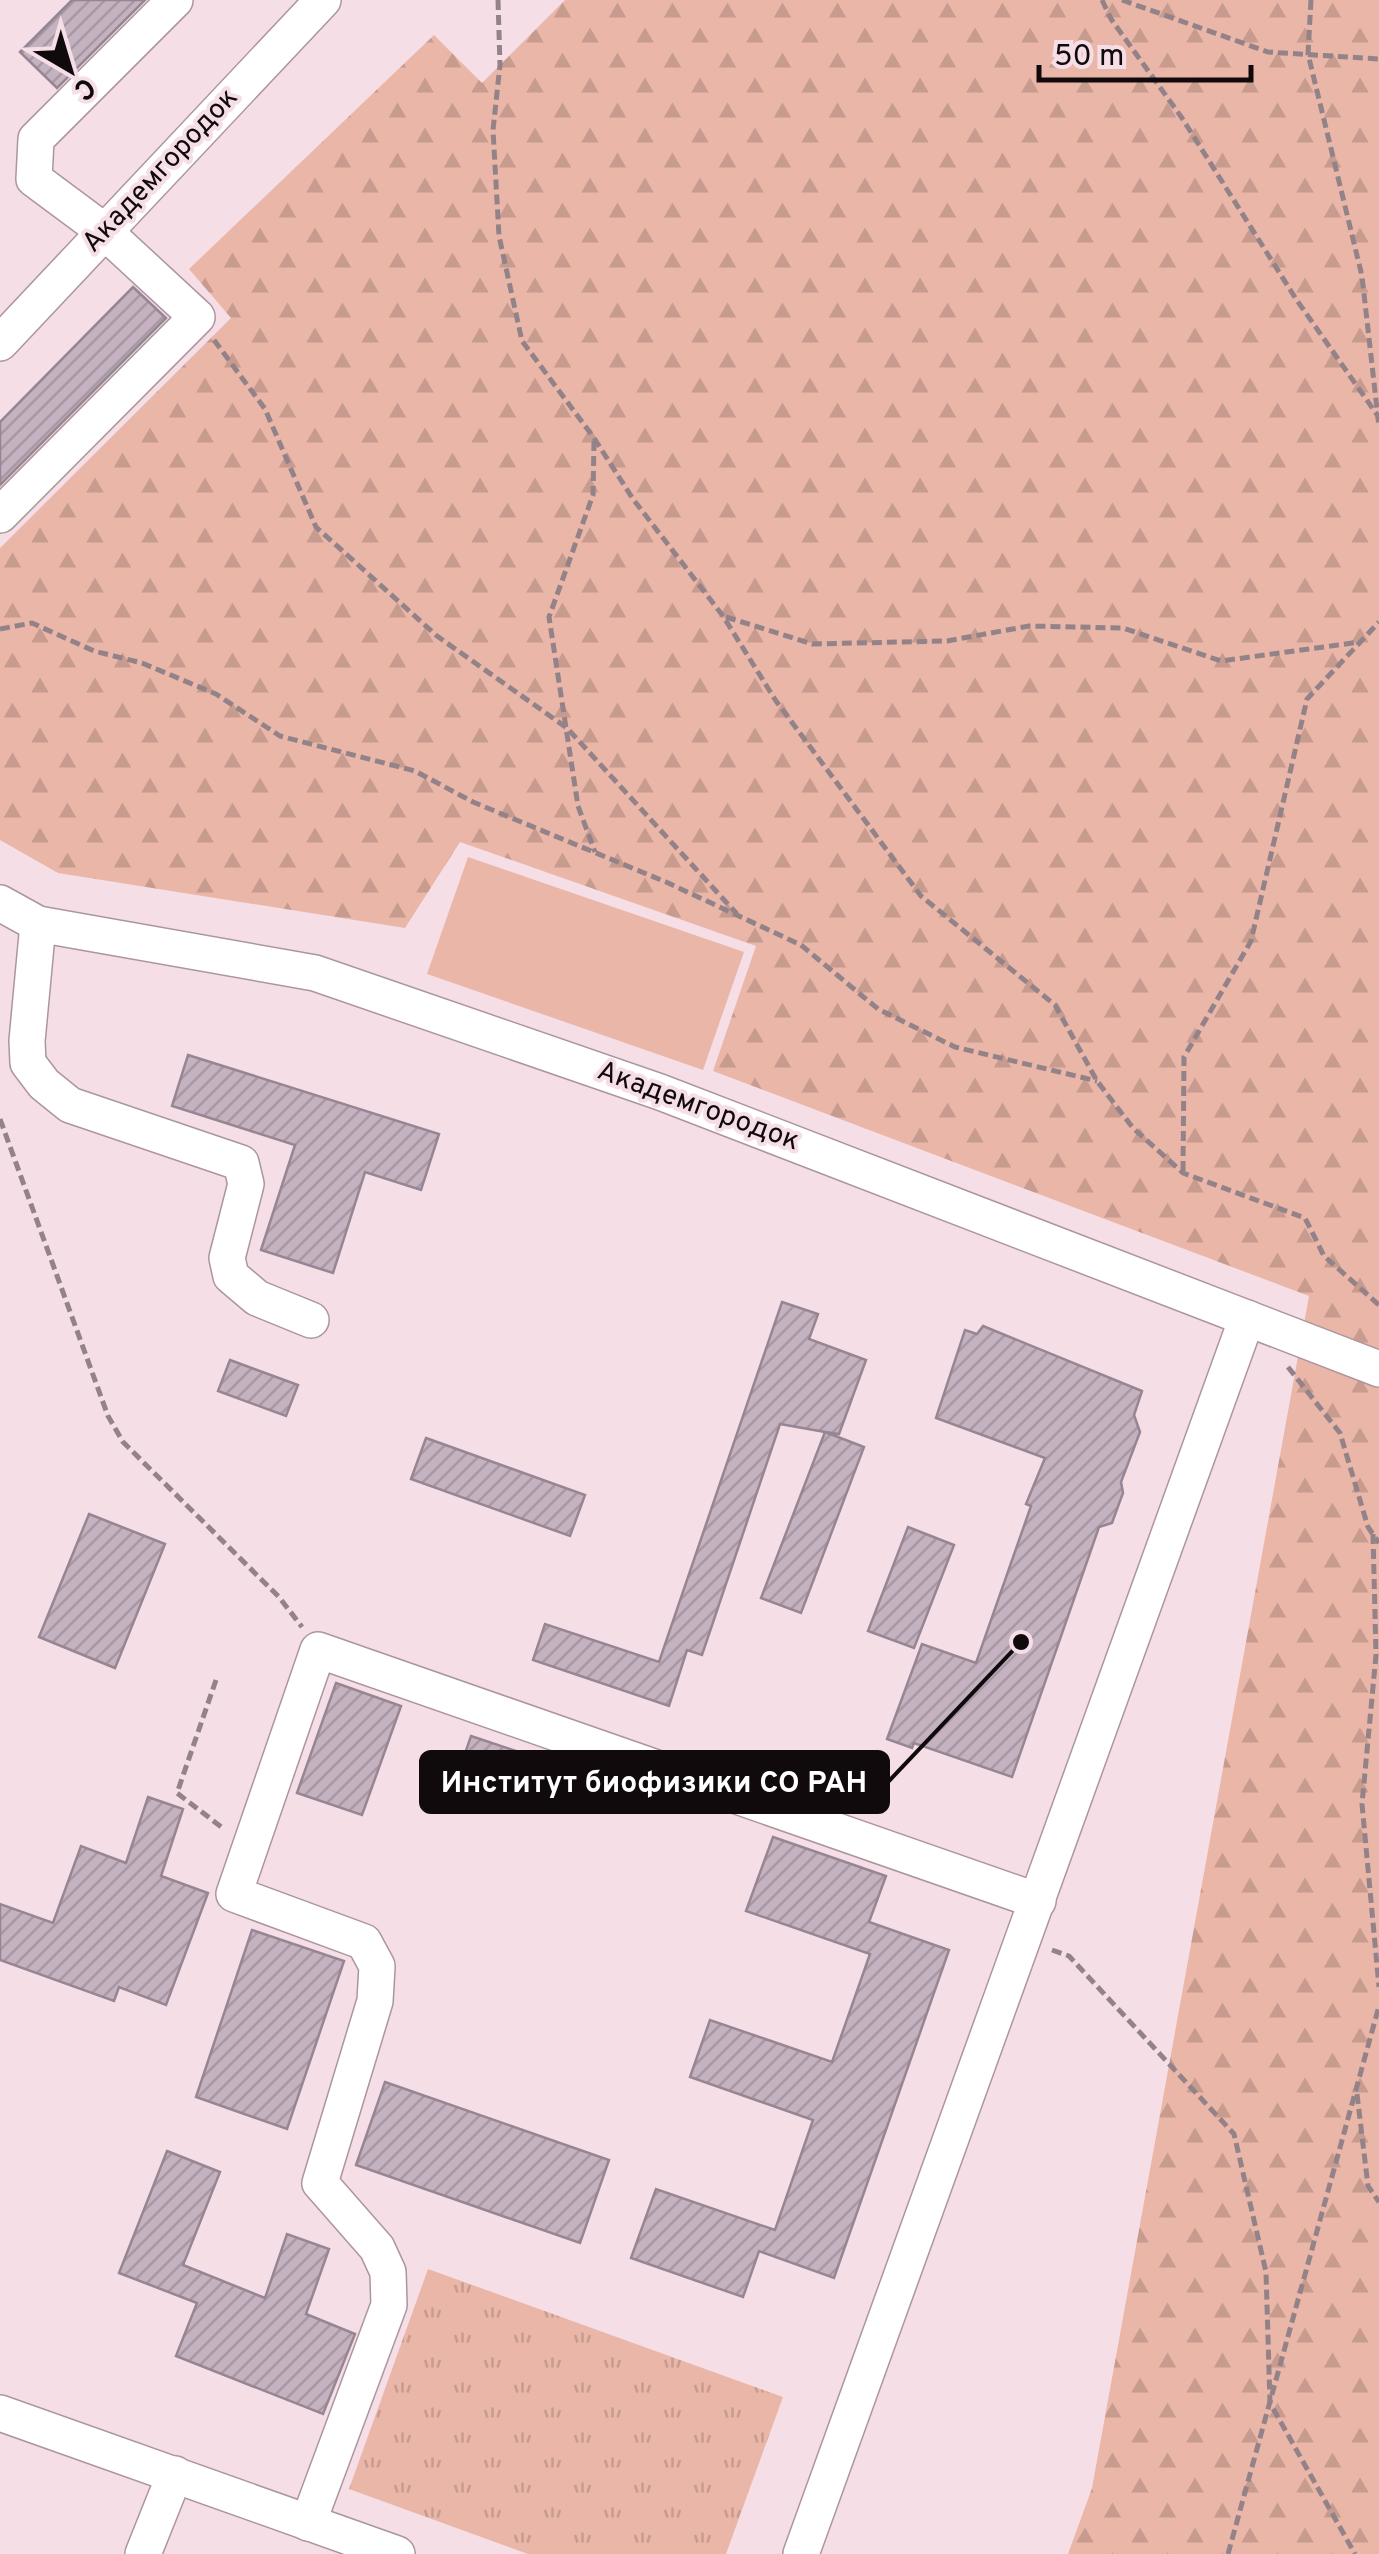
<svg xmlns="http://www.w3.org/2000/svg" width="1379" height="2554" font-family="Overpass,sans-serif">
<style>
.forest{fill:url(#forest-firs)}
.park{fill:url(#park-tufts)}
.pitch{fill:#eab6a8}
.building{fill:url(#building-hatch);stroke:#968592;stroke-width:2.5}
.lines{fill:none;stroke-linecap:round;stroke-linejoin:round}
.minor-casing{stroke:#ac969e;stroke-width:38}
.path{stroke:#938389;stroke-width:5;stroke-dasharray:10 5;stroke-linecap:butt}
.minor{stroke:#fff;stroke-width:35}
.labels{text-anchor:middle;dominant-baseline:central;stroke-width:8;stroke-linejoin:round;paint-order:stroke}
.street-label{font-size:28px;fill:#110a0d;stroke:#f6dee7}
.leader{fill:none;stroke:#110a0d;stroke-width:4}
.callout-dot{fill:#110a0d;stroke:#f6dee7;stroke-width:4}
.callout{fill:#110a0d;stroke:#110a0d;stroke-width:4}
.callout-label{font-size:30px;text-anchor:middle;font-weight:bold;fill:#fff}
</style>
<defs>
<pattern id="forest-firs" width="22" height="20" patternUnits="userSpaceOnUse" patternTransform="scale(2.5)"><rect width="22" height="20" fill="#eab6a8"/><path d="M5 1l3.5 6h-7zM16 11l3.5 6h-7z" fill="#c89b8f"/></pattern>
<pattern id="park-tufts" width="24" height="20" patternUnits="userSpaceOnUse" patternTransform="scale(2.5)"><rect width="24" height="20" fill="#eab6a8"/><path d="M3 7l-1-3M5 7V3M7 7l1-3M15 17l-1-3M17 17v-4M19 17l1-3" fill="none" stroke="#c89b8f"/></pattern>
<pattern id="building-hatch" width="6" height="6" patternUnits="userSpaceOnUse" patternTransform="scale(2.5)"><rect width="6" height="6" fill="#c4b2c0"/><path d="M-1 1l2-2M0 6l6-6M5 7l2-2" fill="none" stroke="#a798a4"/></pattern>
</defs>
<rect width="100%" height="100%" fill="#f6dee7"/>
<path class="forest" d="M565 0H1379V2554H1068L1092 2488 1309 1296 713 1071 756 946 460 842 405 928 58 873 0 840V548L231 318 189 269 434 35 482 83Z"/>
<path class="park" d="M428 2269 783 2397 726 2554H528L349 2489Z"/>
<path class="pitch" d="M468 857 744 952 703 1070 427 974Z"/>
<g class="building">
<path d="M72 0H145L57 88 20 52Z"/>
<path d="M133 287 166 318 0 485V422Z"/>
<path d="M188 1055 439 1134 421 1190 365 1172 333 1273 261 1250 295 1145 172 1106Z"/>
<path d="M782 1302 818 1314 809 1339 866 1360 839 1434 825 1432 864 1447 801 1613 761 1598 825 1432 780 1424 702 1655 687 1650 669 1706 533 1660 545 1624 659 1662Z"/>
<path d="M983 1326 1142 1391 1134 1415 1140 1432 1121 1482 1123 1493 1112 1523 1099 1527 1012 1777 914 1743 912 1748 887 1739 922 1644 976 1663 1031 1506 1026 1504 1045 1458 936 1418 965 1330 977 1334Z"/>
<path d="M230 1360 298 1385 286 1416 218 1391Z"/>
<path d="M426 1438 585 1495 570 1536 411 1479Z"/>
<path d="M89 1514 165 1544 115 1668 39 1637Z"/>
<path d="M908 1527 954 1545 914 1648 868 1631Z"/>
<path d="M336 1683 401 1706 362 1815 297 1793Z"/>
<path d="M471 1736 519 1752 501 1805 453 1788Z"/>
<path d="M148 1797 183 1809 161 1876 208 1893 166 2005 119 1987 114 2001 0 1960V1904L53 1923 81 1846 126 1863Z"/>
<path d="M773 1837 886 1876 869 1922 949 1950 834 2278 759 2251 743 2297 631 2258 656 2189 775 2230 813 2120 690 2077 710 2020 832 2062 870 1954 746 1911Z"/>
<path d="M252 1930 344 1961 287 2129 196 2097Z"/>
<path d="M385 2082 609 2160 580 2243 356 2165Z"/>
<path d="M167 2151 220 2172 183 2265 265 2298 287 2234 329 2249 306 2314 355 2334 323 2414 176 2356 197 2303 119 2273Z"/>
</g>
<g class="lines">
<g class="minor-casing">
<g id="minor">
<path d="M0 343 323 0"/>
<path d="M0 515 197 317 104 231 34 179 36 139 175 0"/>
<path d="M0 903 38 924 315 973 660 1092 1379 1369"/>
<path d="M38 924 27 1041 28 1063 44 1084 70 1105 241 1163 246 1184 227 1258 231 1276 257 1298 311 1320"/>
<path d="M0 2413 397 2554"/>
<path d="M308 2523 389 2305 388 2272 377 2248 320 2183 375 2001 377 1966 364 1942 234 1894 318 1650 1038 1901"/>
<path d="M143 2554 175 2474"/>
<path d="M801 2554 1247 1318"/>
</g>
</g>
<g class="path">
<path d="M498 0 500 65 493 130 499 236 522 341 594 438 633 499 723 616 776 701 921 896 1055 1005 1097 1081 1133 1128 1183 1173 1305 1218 1324 1256 1379 1305"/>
<path d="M1102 0 1111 19 1182 118 1296 299 1378 416"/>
<path d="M1122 0 1268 52 1379 59"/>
<path d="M1311 0 1308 54 1362 276 1379 427"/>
<path d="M214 340 265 409 316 527 437 636 567 728 737 914"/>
<path d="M594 441 593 495 549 617 578 806 595 852"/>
<path d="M726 617 812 644 947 641 1029 626 1123 628 1221 661 1360 642"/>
<path d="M0 629 32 623 94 651 142 663 216 694 280 736 415 771 473 802 666 882 801 945 878 1009 955 1047 1097 1081"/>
<path d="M0 1119 108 1416 123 1442 279 1597 302 1627"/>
<path d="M1183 1171 1184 1057 1251 941 1307 699 1379 622"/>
<path d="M1288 1367 1340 1433 1368 1527 1379 1543"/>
<path d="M1373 1534 1376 1655 1362 1804 1379 1987"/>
<path d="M216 1680 177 1793 224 1829"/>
<path d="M1052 1950 1069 1956 1234 2134 1266 2272 1270 2403 1355 2554"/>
<path d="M1357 2094 1368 2186 1379 2202"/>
<path d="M1228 2554 1379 2006"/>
</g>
<use href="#minor" class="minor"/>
</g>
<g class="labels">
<g class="street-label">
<text transform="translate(161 171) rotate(-47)">Академгородок</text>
<text transform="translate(698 1107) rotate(20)">Академгородок</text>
</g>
</g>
<path class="leader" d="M1021 1642L888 1782"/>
<circle class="callout-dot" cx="1021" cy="1642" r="10"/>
<rect class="callout" x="421" y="1752" width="467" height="60" rx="10"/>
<g class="callout-label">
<text x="654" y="1792">Институт биофизики СО РАН</text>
</g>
<g transform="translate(70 70) rotate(142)" stroke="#f6dee7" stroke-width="8" paint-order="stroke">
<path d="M0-8L18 38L0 25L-18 38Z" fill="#110a0d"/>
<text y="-15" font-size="28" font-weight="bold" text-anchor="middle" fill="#110a0d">С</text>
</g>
<path d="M1039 65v15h212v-15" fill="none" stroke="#110a0d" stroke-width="5"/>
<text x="1054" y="65" font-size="30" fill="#110a0d" stroke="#f6dee7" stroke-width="8" paint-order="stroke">50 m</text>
</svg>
